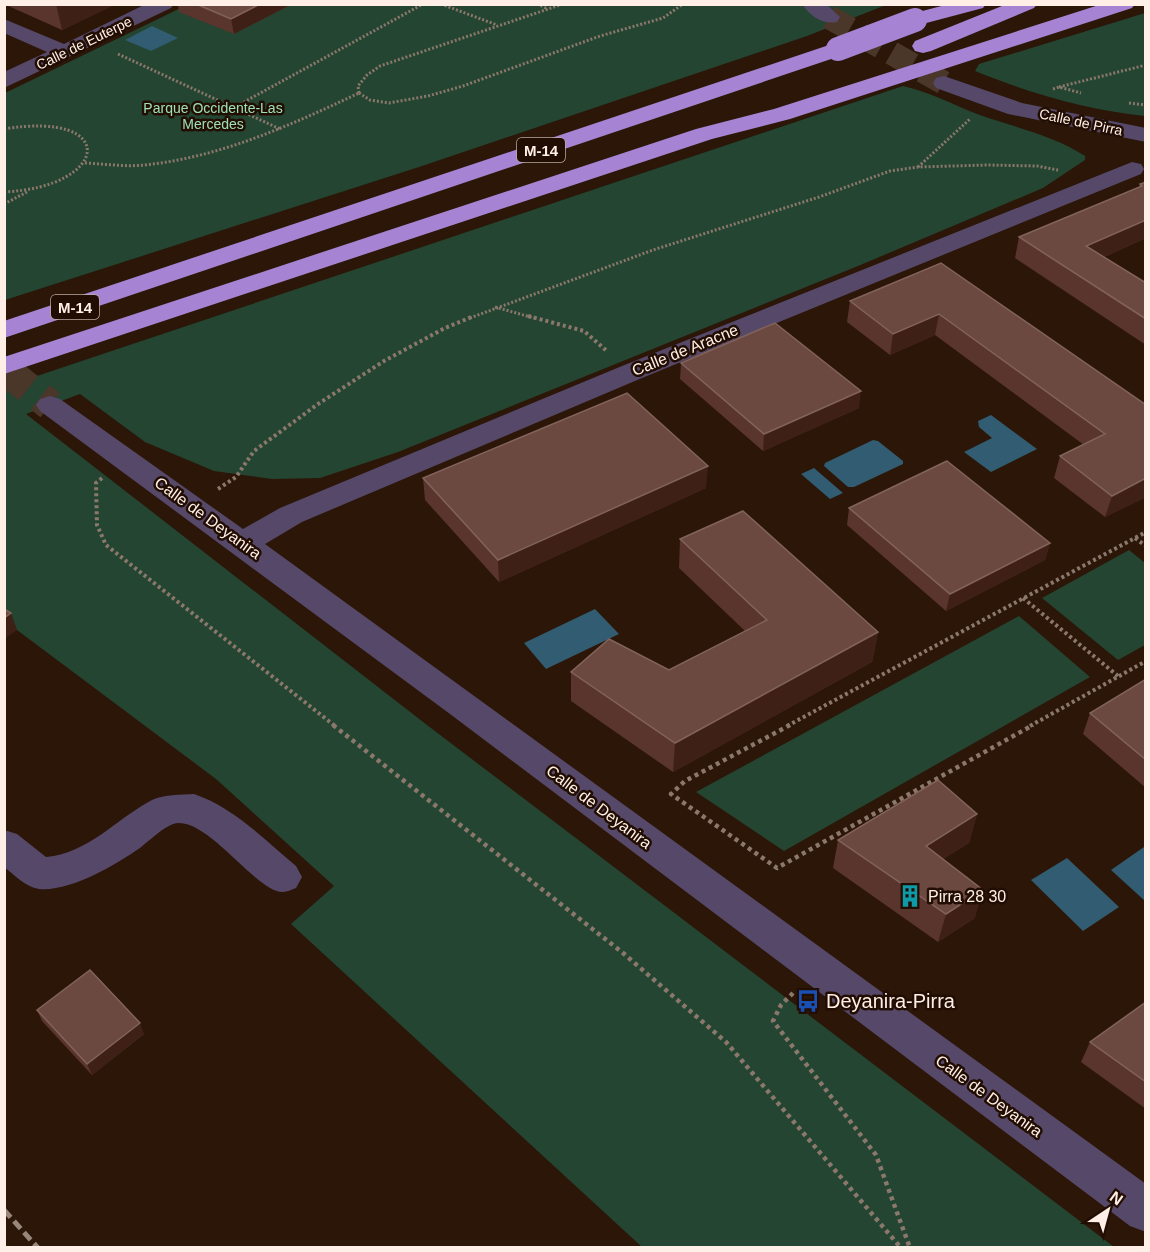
<svg xmlns="http://www.w3.org/2000/svg" width="1150" height="1252" font-family="Helvetica,sans-serif">
<style>
.green{fill:#244532}
.water{fill:#315c71}
.lines{fill:none;stroke-linecap:round;stroke-linejoin:round}
.minor-tunnel-far1{stroke:#4b3729;stroke-width:24;stroke-dasharray:24 12;stroke-linecap:butt}
.minor-tunnel{stroke:#4b3729;stroke-width:31;stroke-dasharray:31 15;stroke-linecap:butt}
.path-far2{stroke:#8b786c;stroke-width:3;stroke-dasharray:2 2;stroke-linecap:butt}
.path-far1{stroke:#8b786c;stroke-width:4;stroke-dasharray:3 3;stroke-linecap:butt}
.path{stroke:#8b786c;stroke-width:4.5;stroke-dasharray:4 4;stroke-linecap:butt}
.minor{fill:#564868;fill-rule:evenodd}
.highway{fill:#a784d3;fill-rule:evenodd}
.rail{stroke:#98867a;stroke-width:5;stroke-dasharray:10 5;stroke-linecap:butt}
.highway-bridge{stroke:#a784d3;stroke-width:24}
.wall{fill:#59352d}
.shaded-wall{fill:#3f2016}
.building{fill:#6b4941;stroke:#82635b;stroke-width:1.5}
.labels{text-anchor:middle;dominant-baseline:central;stroke-width:5;stroke-linejoin:round;paint-order:stroke}
.far-street-label{font-size:14px;fill:#ffefe6;stroke:#210d02}
.far-park-label{font-size:14px;fill:#9de0b7;stroke:#210d02}
.shield{fill:#210d02;stroke:#bcaba2;stroke-width:1.5}
.shield-label{font-size:15px;font-weight:bold;fill:#ffefe6}
.street-label{font-size:16px;fill:#ffefe6;stroke:#210d02}
.poi-label{font-size:16px;fill:#ffefe6;stroke:#210d02;text-anchor:start}
.near-poi-label{font-size:20px;fill:#ffefe6;stroke:#210d02;text-anchor:start}
</style>
<rect width="100%" height="100%" fill="#2b1608"/>
<g class="green">
<path d="M187 5H886L807 36 419 167 5 300V93Z"/>
<path d="M1145 13V116C1087 110 1029 93 975 71L979 64Z"/>
<path d="M903 86C929 92 952 104 977 114 1013 127 1053 135 1085 156V160L1043 188 858 266 398 452 320 478 272 479 214 471 145 442 80 394 26 414 427 725 1114 1247H642L291 924 334 886 216 779 5 621 4 387Z"/>
<path d="M1129 550 1145 563V645L1118 660 1042 598Z"/>
<path d="M1019 616 1090 677 784 851 696 792Z"/>
</g>
<g class="water">
<path d="M152 26 178 38 151 51 125 40Z"/>
<path d="M991 415 1037 449 991 472 964 452 992 438 979 427 978 421Z"/>
<path d="M873 440 878 441 903 461V464L854 487H848L824 466 825 463Z"/>
<path d="M814 468 843 493 830 499 801 474Z"/>
<path d="M595 609 619 634 546 669 524 643Z"/>
<path d="M1144 847 1146 849 1145 901 1111 870Z"/>
<path d="M1067 858 1119 907 1083 931 1031 880Z"/>
</g>
<g class="lines">
<path class="minor-tunnel-far1" d="M829 17 944 83"/>
<path class="minor-tunnel" d="M4 369 50 405"/>
<g class="path-far2">
<path d="M441 4 497 25"/>
<path d="M537 4 548 9"/>
<path d="M118 54 280 129"/>
<path d="M1059 87 1146 65"/>
<path d="M1053 89 1059 87 1081 93"/>
<path d="M359 93 370 100 389 103 428 96 463 86 600 36 663 18 683 4"/>
<path d="M359 93 358 86 367 75 380 66 563 4"/>
<path d="M1129 103 1146 105"/>
<path d="M233 108 423 4"/>
<path d="M4 129C120 110 110 187 4 192"/>
<path d="M85 163C105 164 125 167 145 165 221 157 291 125 359 93"/>
<path d="M918 167 970 119"/>
<path d="M4 204 27 192"/>
<path d="M495 307 534 318"/>
<path d="M470 318 653 250 819 197 890 171 918 167 987 165 1037 166 1058 170"/>
</g>
<g class="path-far1">
<path d="M528 316 584 331 608 352"/>
<path d="M102 478 96 483 97 525 106 545 335 726"/>
<path d="M218 489 236 477 254 451 318 404 384 361 445 328 474 316"/>
<path d="M1135 538 1146 546"/>
<path d="M1023 598 1118 676"/>
<path d="M787 726 1146 532"/>
<path d="M1030 726 1146 661"/>
</g>
<g class="path">
<path d="M333 725 623 953 726 1042 901 1248"/>
<path d="M790 725 685 781 671 794 777 868 1033 725"/>
<path d="M793 993 781 1005 773 1021 876 1155 910 1248"/>
</g>
<g class="minor">
<path d="M146 4H174L171 8 4 88V72L47 52 4 33V19L64 44Z"/>
<path d="M802 4H826L840 17 837 22C823 25 810 16 802 4Z"/>
<path d="M944 76 1022 103 1146 128V142L1008 114 936 88 933 83 936 78Z"/>
<path d="M1132 162 1141 164 1144 169 1141 174 642 378 302 522 265 544 1146 1184V1232L1130 1226 450 714 40 411 36 405 40 399 50 396 60 399 243 529 280 508 622 366Z"/>
<path d="M194 794C233 807 265 840 296 866L302 877 296 888C293 889 287 892 283 892 256 893 206 814 173 824 162 828 149 841 140 848 115 865 70 892 39 889 25 887 15 875 4 867V830L17 834 46 857C89 853 116 819 152 800 165 794 180 795 194 794Z"/>
</g>
<g class="highway">
<path d="M949 4H986L983 8 915 26 907 25 904 20 907 15Z"/>
<path d="M1007 4H1037L1034 8 931 51 923 53 915 51 912 46 915 41Z"/>
<path d="M1102 4H1135L1132 8 790 119 712 139 4 374V357L696 129 774 109Z"/>
<path d="M838 42 846 44 849 49 846 54 4 338V321Z"/>
</g>
<path class="rail" d="M4 1210 38 1248"/>
<path class="highway-bridge" d="M838 49 915 20"/>
</g>
<g class="wall">
<path d="M4 4H116L62 30Z"/>
<path d="M178 4H292L234 34 179 12Z"/>
<path d="M1146 182V238L1104 257 1146 283V345L1015 258 1019 237 1139 187 1140 184Z"/>
<path d="M941 263 1146 405V497L1105 517 1054 478 1060 456 1084 445 935 335 890 355 847 322 850 301Z"/>
<path d="M681 363 859 408 763 451 680 379Z"/>
<path d="M423 478 706 488 499 582 425 500Z"/>
<path d="M849 508 1050 543 1045 560 946 611 847 525Z"/>
<path d="M680 539 878 632 872 662 673 772 571 701V672L669 670 745 631 679 568Z"/>
<path d="M1146 679V788L1083 734 1090 713Z"/>
<path d="M977 814 969 843 943 859 975 918 938 942 833 868 838 840Z"/>
<path d="M1146 1002V1109L1081 1062 1090 1042Z"/>
<path d="M37 1010 144 1034 92 1075 42 1021Z"/>
</g>
<g class="shaded-wall">
<path d="M56 4H116L62 30Z"/>
<path d="M260 4H292L234 34 231 19Z"/>
<path d="M1146 220V238L1081 267 1086 246Z"/>
<path d="M939 314 935 335 890 355 893 334Z"/>
<path d="M861 391 859 408 763 451 764 434Z"/>
<path d="M708 466 706 488 499 582 498 560Z"/>
<path d="M1146 478V497L1105 517 1112 496Z"/>
<path d="M1050 543 1045 560 946 611 950 594Z"/>
<path d="M11 613 17 630 4 639V618Z"/>
<path d="M878 632 872 662 673 772 675 743Z"/>
<path d="M977 814 969 843 919 874 926 846Z"/>
<path d="M983 890 975 918 938 942 946 914Z"/>
<path d="M140 1023 144 1034 92 1075 87 1064Z"/>
</g>
<g class="building">
<path d="M196 4H260L231 19Z"/>
<path d="M1146 182V220L1086 246 1146 283V319L1019 237 1142 186 1140 184Z"/>
<path d="M941 263 1146 405V478L1112 496 1060 456 1105 434 939 314 893 334 850 301Z"/>
<path d="M775 323 861 391 764 434 681 363Z"/>
<path d="M627 393 708 466 498 560 423 478Z"/>
<path d="M947 461 1050 543 950 594 849 508Z"/>
<path d="M743 511 878 632 675 743 571 672 609 639 669 670 767 620 680 539Z"/>
<path d="M4 609 11 613 4 618Z"/>
<path d="M1146 679V760L1090 713Z"/>
<path d="M938 780 977 814 926 846 983 890 946 914 838 840Z"/>
<path d="M90 970 140 1023 87 1064 37 1010Z"/>
<path d="M1146 1002V1082L1090 1042Z"/>
</g>
<defs>
<g id="building-bare" transform="scale(1.8)"><path d="M-4-6H4V6H1V3H-1V6H-4ZM-2.5-4.3h1.7v1.8h-1.7ZM.8-4.3h1.7v1.8H.8ZM-2.5-1h1.7V.8h-1.7ZM.8-1h1.7V.8H.8Z" fill="#0f9aa8" stroke="#210d02" stroke-width="2.5" paint-order="stroke"/></g>
<g id="bus-bare" transform="scale(1.8)"><path d="M-5-6H5V4H4V6H2V4H-2V6H-4V4H-5ZM-3.5-4V0h7V-4ZM-3.5 1.2v1.5H-2V1.2ZM2 1.2v1.5H3.5V1.2Z" fill="#1a4fb4" stroke="#210d02" stroke-width="2.5" paint-order="stroke"/></g>
</defs>
<g fill-rule="evenodd">
<use href="#building-bare" x="910" y="896"/>
<use href="#bus-bare" x="808" y="1001"/>
</g>
<g class="labels">
<g class="far-street-label">
<text transform="translate(84 43) rotate(-26)">Calle de Euterpe</text>
<text transform="translate(1081 122) rotate(12)">Calle de Pirra</text>
</g>
<g class="far-park-label">
<text x="213" y="108">Parque Occidente-Las<tspan x="213" dy="16">Mercedes</tspan></text>
</g>
<g class="shield">
<rect x="517" y="138" width="48" height="24" rx="4.5"/>
<rect x="51" y="295" width="48" height="24" rx="4.5"/>
</g>
<g class="shield-label">
<text x="541" y="150">M-14</text>
<text x="75" y="307">M-14</text>
</g>
<g class="street-label">
<text transform="translate(685 350) rotate(-22)">Calle de Aracne</text>
<text transform="translate(208 518) rotate(36)">Calle de Deyanira</text>
<text transform="translate(599 807) rotate(37)">Calle de Deyanira</text>
<text transform="translate(989 1096) rotate(36)">Calle de Deyanira</text>
</g>
<g class="poi-label">
<text x="928" y="896">Pirra 28 30</text>
</g>
<g class="near-poi-label">
<text x="826" y="1001">Deyanira-Pirra</text>
</g>
</g>
<rect width="1150" height="1252" fill="none" stroke="#ffefe6" stroke-width="12"/>
<g transform="translate(1108 1210) rotate(36)" stroke="#210d02" stroke-width="4.5" paint-order="stroke">
<path d="M0-4.5L10 22L0 15L-10 22Z" fill="#ffefe6"/>
<text y="-9" font-size="16" font-weight="bold" text-anchor="middle" fill="#ffefe6">N</text>
</g>
</svg>
